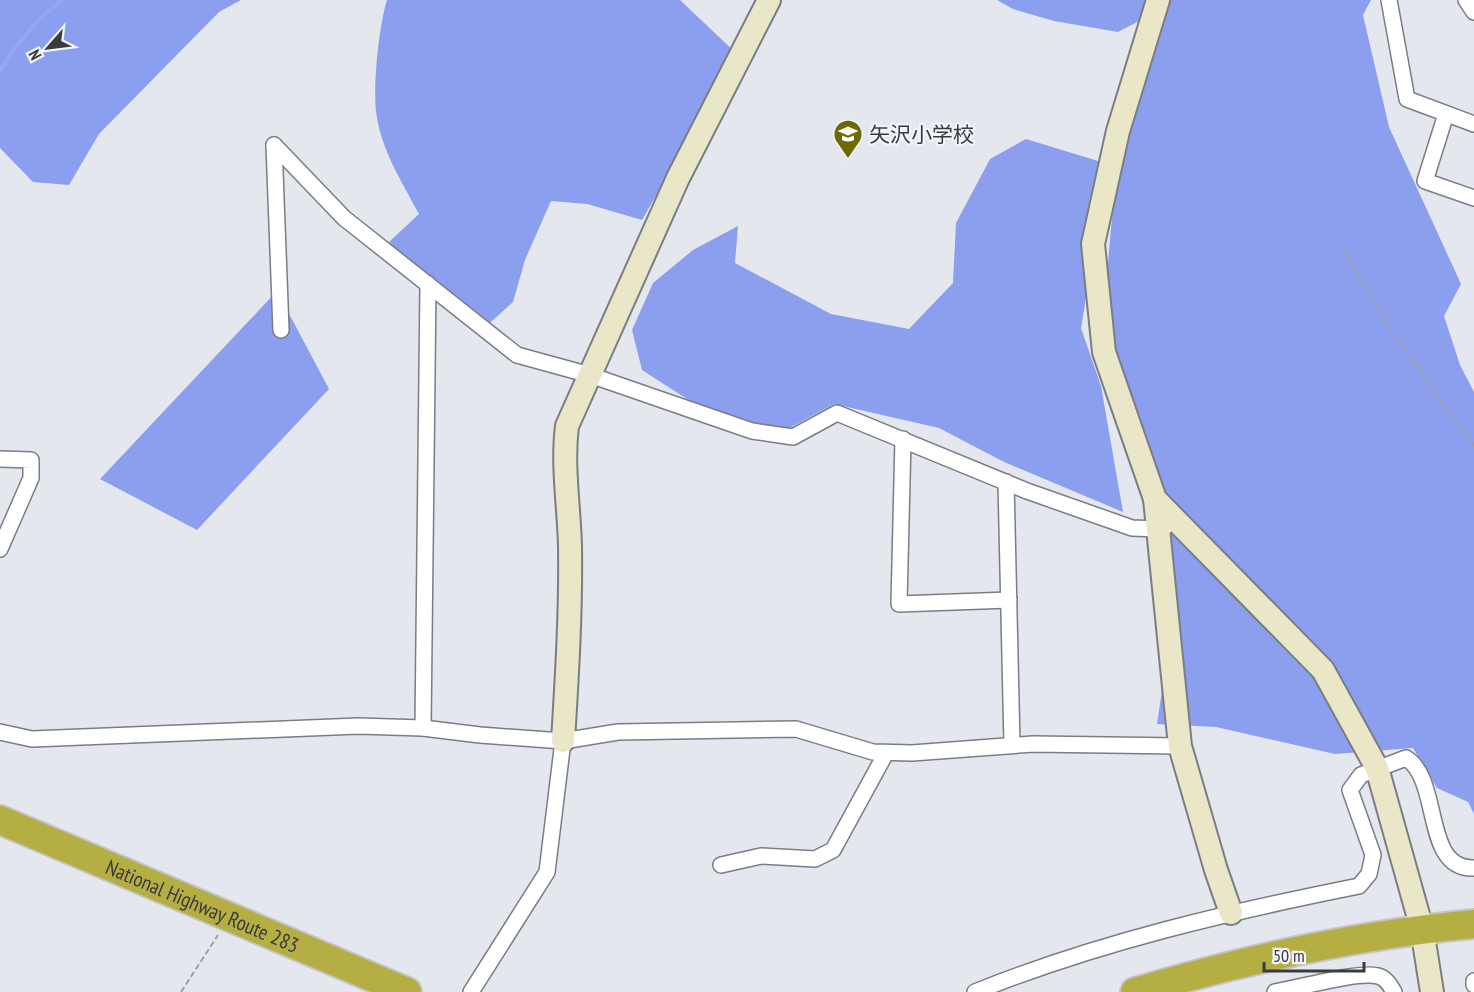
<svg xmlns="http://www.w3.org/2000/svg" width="1474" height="992" font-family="'PT Sans Narrow','Noto Sans JP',sans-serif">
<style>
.forest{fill:#8b9fee}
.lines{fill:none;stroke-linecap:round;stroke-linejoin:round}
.stream{stroke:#92a7f6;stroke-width:4}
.street-casing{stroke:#7b7d84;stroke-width:18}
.secondary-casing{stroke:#7b7d84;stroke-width:26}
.highway-casing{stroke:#c4c4c5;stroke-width:32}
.path{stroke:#9e9fa4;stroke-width:2;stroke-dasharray:6 3;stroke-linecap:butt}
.street{stroke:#fff;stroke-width:15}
.secondary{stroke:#e9e7c7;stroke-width:22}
.highway{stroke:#b5af43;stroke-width:28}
.labels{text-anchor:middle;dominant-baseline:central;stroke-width:4.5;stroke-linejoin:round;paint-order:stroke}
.poi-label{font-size:21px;fill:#3a3b3e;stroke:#f2f4fc;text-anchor:start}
.street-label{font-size:21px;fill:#3a3b3e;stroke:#f2f4fc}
</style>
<rect width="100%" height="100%" fill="#e5e7ee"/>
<g class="forest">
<path d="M0 0H241L219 12 99 134 69 185 33 182 0 148Z"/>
<path d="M387 0H680L737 54 642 220 587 204 551 201 525 260 513 302 482 330 389 242 419 214C402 182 380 148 376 111 373 85 379 25 387 0Z"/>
<path d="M997 0H1371L1363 15 1389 127 1461 284 1444 316 1460 365 1474 392V814L1468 802 1437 788 1413 748 1335 754 1216 727 1157 724 1172 624 1104 305 1114 196 1162 9 1118 32 1054 21 1013 9Z"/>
<path d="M1026 139 1108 164 1081 328 1101 386 1123 512 1004 462 939 428 834 404 780 433 749 439 642 370 632 330 653 283 693 250 738 226 735 263 831 314 909 329 953 283 956 223 990 159Z"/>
<path d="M277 291 329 389 197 530 100 479Z"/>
</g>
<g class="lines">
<path class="stream" d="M0 71C17 43 36 20 62 0"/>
<g class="street-casing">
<g id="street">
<path d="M1389 0 1407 99 1474 124"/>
<path d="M1466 0 1474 12"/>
<path d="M1446 114 1425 181 1474 198"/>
<path d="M274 145 344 218 517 355 590 375 752 431 793 437 837 413 1027 491 1132 528 1159 529 1166 526"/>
<path d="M274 145 281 330"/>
<path d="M903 439 899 604 1009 600"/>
<path d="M0 459 31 460V478L0 549"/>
<path d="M1006 482 1012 745"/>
<path d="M423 728 428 284"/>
<path d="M0 732 32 739 358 726 423 728 480 735 563 741 618 732 796 729 873 752 912 753 1033 744 1180 746"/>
<path d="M721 865 761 856 815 859 833 850 886 753"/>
<path d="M1474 981V985"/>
<path d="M471 992 547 872 563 741"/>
<path d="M975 992C1099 942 1229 912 1359 886L1369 874 1373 855 1350 790 1361 775 1406 758C1442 780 1422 870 1474 868"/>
<path d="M1275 992C1299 988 1357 971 1378 976 1386 978 1390 985 1394 992"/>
</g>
</g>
<g class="secondary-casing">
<g id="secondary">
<path d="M1158 0 1118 131 1093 244 1104 352 1155 499 1323 670 1377 768 1422 929 1432 992"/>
<path d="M1155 499 1180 746 1216 870 1231 913"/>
<path d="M563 741C567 676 571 611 570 546 569 506 562 466 567 426L678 178 769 0"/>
</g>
</g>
<g class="highway-casing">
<g id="highway">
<path id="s1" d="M0 820 407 992"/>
<path d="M1135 992C1246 959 1358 935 1474 924"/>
</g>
</g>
<g class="path">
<path d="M1343 248 1391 330 1474 446"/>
<path d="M181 992 218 935"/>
</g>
<use href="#street" class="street"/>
<use href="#secondary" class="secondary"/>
<use href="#highway" class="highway"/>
</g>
<defs>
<g id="school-pin" transform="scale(1.5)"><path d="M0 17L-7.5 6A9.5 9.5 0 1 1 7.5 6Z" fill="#6d6800" stroke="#f2f4fc"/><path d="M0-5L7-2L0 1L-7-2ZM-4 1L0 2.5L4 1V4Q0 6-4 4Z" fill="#fff"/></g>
</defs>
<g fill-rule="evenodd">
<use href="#school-pin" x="848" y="134"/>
</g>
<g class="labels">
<g class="poi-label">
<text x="869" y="134">矢沢小学校</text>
</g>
<g class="street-label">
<text stroke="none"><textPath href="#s1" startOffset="220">National Highway Route 283</textPath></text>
</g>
</g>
<g transform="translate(48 48) rotate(242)" stroke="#f2f4fc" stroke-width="4.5" paint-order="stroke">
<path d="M0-4.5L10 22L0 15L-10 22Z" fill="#3a3b3e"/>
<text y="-9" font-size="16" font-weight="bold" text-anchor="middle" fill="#3a3b3e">N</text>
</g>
<path d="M1264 962v9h100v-9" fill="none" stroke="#3a3b3e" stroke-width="3"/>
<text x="1273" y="962" font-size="18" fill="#3a3b3e" stroke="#f2f4fc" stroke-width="4.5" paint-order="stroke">50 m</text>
</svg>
